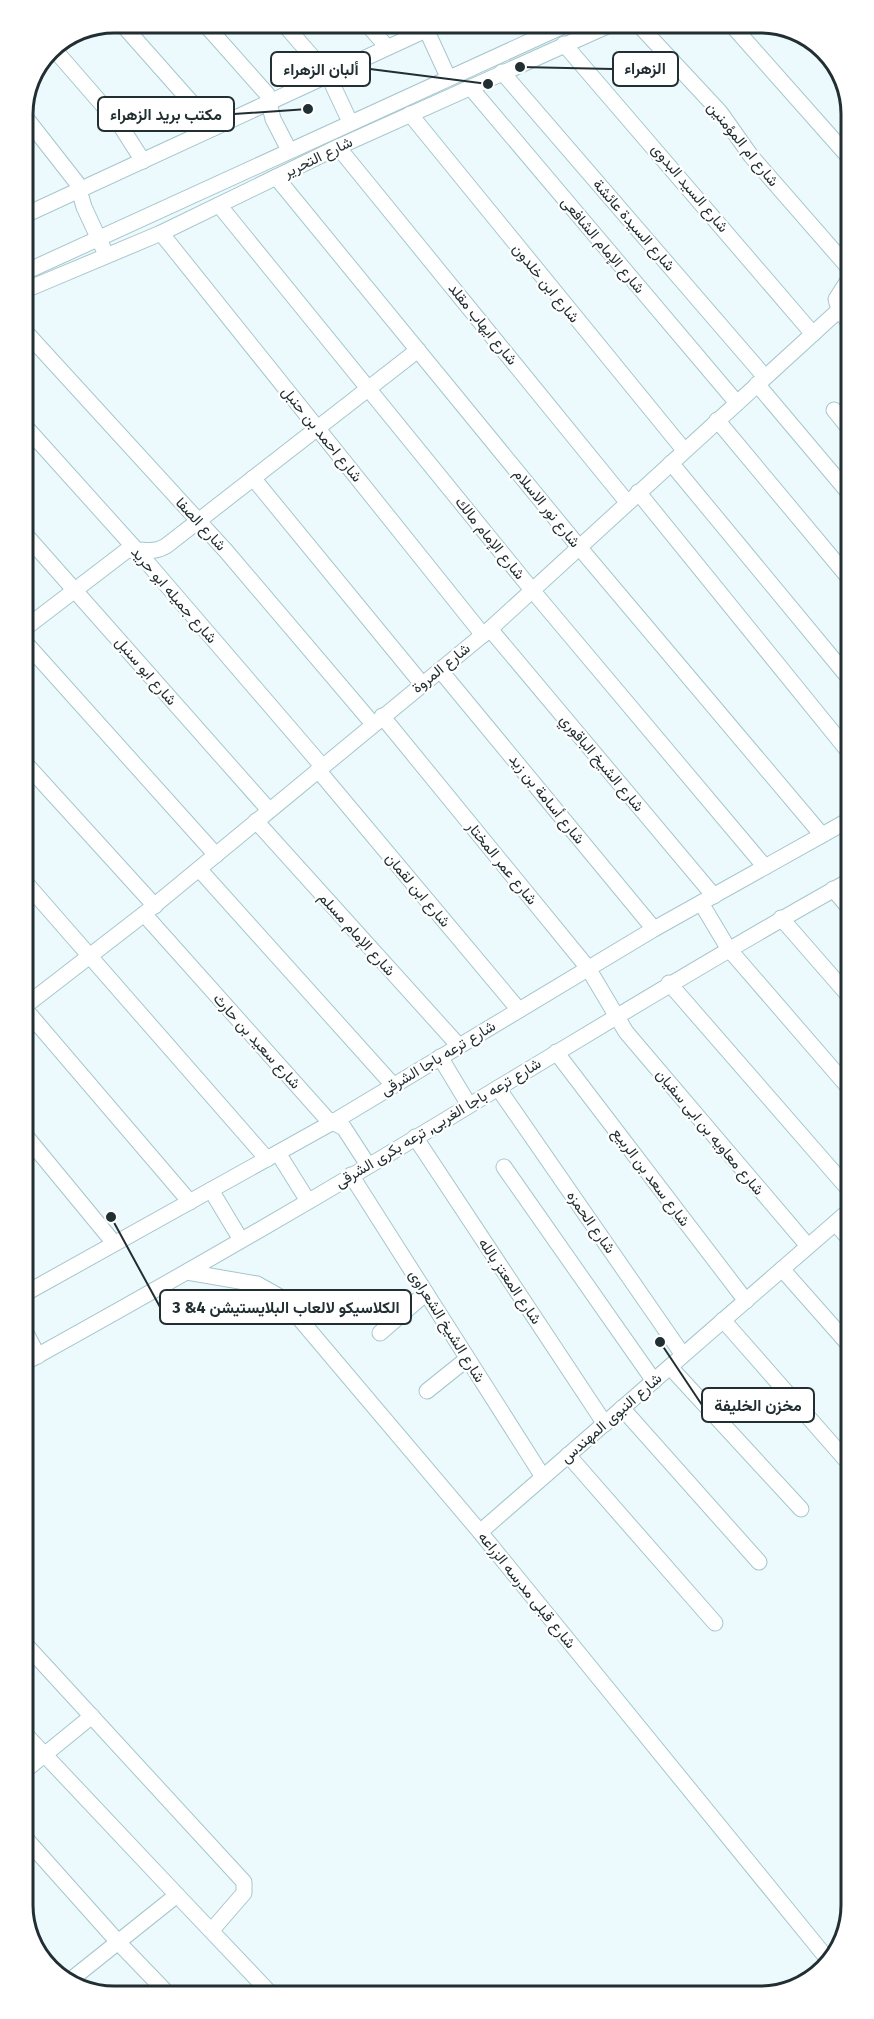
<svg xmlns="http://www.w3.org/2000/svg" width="874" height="2019" font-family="'Fira Sans',Vazirmatn,sans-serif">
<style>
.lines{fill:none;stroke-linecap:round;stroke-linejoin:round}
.street-casing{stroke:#a5c7cd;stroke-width:17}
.street{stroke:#fff;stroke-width:15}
.labels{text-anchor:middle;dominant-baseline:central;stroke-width:4.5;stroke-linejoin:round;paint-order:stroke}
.street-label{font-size:15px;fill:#222f32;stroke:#fff}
.rim{fill:none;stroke:#222f32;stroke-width:3}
.leader{fill:none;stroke:#222f32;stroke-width:2}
.callout-dot{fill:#222f32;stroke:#fff;stroke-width:2}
.callout{fill:#fff;stroke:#222f32;stroke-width:2}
.callout-label{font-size:16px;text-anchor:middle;font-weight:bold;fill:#222f32}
</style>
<rect width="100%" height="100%" fill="#ecfafd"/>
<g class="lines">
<g class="street-casing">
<g id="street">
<path d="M121 23 214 128"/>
<path d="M204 23 267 94 273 119 289 150"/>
<path d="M283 23 328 75 350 122"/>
<path d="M366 23 387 47"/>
<path d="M637 23 720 112 751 156 847 266"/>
<path d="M730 23 847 155"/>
<path d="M426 29 448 77"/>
<path d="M564 44 813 334"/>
<path d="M53 48 120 125 143 161"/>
<path d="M502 72 765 377"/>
<path d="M470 87 737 403"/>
<path d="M23 114 77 183 84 207 103 248"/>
<path d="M410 114 684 450"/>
<path d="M338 147 627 502"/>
<path d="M276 177 579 547 822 835"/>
<path d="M219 205 532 590 765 867"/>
<path d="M23 216 441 23"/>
<path d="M161 233 483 635"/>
<path d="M23 273 570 23"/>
<path d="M847 282 836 299 839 310 847 320"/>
<path d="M23 291 161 233 338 147 614 23"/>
<path d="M23 329 226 551 373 724"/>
<path d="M757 384 848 492"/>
<path d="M834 410 847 426"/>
<path d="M717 420 848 577"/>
<path d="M24 425 140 554 322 766"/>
<path d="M671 463 848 677"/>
<path d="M253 478 422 684"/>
<path d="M638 492 848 751"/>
<path d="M24 533 269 810"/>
<path d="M24 629 126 551C141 547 151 555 166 546L418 350"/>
<path d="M490 629 714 896"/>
<path d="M24 641 216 855"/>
<path d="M440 670 654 929"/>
<path d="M382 716 588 968 626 1032 808 1246"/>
<path d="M24 762 155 906"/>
<path d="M318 770 519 1010"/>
<path d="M256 821 459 1046"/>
<path d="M199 869 393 1085"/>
<path d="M25 882 267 1159"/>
<path d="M833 889 849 908"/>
<path d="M701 903 728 948 849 1088"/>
<path d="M144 914 327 1119 344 1128 368 1165"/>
<path d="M781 918 849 996"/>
<path d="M669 983 850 1191"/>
<path d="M25 1006 144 914 490 629 839 310"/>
<path d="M25 1009 190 1202"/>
<path d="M556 1052 746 1301"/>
<path d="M440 1057 469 1105"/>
<path d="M498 1088 683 1355"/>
<path d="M25 1135 114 1243"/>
<path d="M415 1137 605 1424"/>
<path d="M278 1153 308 1201"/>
<path d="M504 1167 654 1381"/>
<path d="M351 1175 543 1477"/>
<path d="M211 1190 241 1240"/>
<path d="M835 1223 850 1240"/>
<path d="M782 1269 850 1346"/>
<path d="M187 1272 257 1284 282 1298 480 1532 830 1962"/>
<path d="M26 1293 333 1122 654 929 849 820"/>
<path d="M723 1320 845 1459"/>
<path d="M26 1333 38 1356"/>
<path d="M380 1333 426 1293"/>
<path d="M26 1362C185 1274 343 1183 498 1088 615 1018 730 947 849 881"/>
<path d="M670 1367 801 1509"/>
<path d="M427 1391 467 1359"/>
<path d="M622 1408 759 1562"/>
<path d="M568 1455 715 1623"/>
<path d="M480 1532 850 1210"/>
<path d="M27 1646 244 1882V1893L212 1930"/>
<path d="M27 1736 177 1895"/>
<path d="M27 1769 92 1716"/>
<path d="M27 1840 118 1942 170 1996"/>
<path d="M68 1982 177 1895 272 1995"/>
</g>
</g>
<use href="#street" class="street"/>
</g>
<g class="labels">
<g class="street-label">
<text transform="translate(743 144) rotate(51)">شارع ام المؤمنين</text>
<text transform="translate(318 157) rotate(-26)">شارع التحرير</text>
<text transform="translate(690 188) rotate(50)">شارع السيد البدوى</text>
<text transform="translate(634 225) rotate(49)">شارع السيدة عائشة</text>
<text transform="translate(603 245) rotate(50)">شارع الإمام الشافعى</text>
<text transform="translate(546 283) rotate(51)">شارع ابن خلدون</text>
<text transform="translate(483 324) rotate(51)">شارع ايهاب مقلد</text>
<text transform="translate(322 434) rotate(51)">شارع احمد بن حنبل</text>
<text transform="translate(547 508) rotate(51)">شارع نور الاسلام</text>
<text transform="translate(201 524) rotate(47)">شارع الصفا</text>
<text transform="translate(490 538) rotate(51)">شارع الإمام مالك</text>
<text transform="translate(174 595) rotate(49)">شارع جميله ابو حريد</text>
<text transform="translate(441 668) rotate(-39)">شارع المروة</text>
<text transform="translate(146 671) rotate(49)">شارع ابو سنبل</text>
<text transform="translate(602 763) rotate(50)">شارع الشيخ الباقوري</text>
<text transform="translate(547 799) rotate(51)">شارع أسامة بن زيد</text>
<text transform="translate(502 863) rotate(51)">شارع عمر المختار</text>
<text transform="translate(418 890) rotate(50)">شارع ابن لقمان</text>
<text transform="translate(357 934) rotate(48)">شارع الإمام مسلم</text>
<text transform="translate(257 1041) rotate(48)">شارع سعيد بن حارث</text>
<text transform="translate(438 1058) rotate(-31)">شارع ترعه باجا الشرقى</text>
<text transform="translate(438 1123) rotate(-31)">شارع ترعه باجا الغربى, ترعه بكرى الشرقى</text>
<text transform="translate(710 1132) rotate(50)">شارع معاويه بن ابى سفيان</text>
<text transform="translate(651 1177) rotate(53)">شارع سعد بن الربيع</text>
<text transform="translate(591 1222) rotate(55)">شارع الحمزه</text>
<text transform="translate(510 1281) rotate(56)">شارع المعتز بالله</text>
<text transform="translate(447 1326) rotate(58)">شارع الشيخ الشعراوى</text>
<text transform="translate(611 1418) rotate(-41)">شارع النبوى المهندس</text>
<text transform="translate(527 1590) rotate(51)">شارع قبلى مدرسه الزراعه</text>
</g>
</g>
<path d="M0 0H874V2019H0ZM114 33H760A81 81 0 0 1 841 114V1905A81 81 0 0 1 760 1986H114A81 81 0 0 1 33 1905V114A81 81 0 0 1 114 33Z" fill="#fff" fill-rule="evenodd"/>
<path class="rim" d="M114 33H760A81 81 0 0 1 841 114V1905A81 81 0 0 1 760 1986H114A81 81 0 0 1 33 1905V114A81 81 0 0 1 114 33Z"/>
<path class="leader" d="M520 67L613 69M488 84L370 69M308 109L234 114M111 1217L160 1307M660 1342L702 1405"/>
<g class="callout-dot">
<circle cx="520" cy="67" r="6"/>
<circle cx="488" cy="84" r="6"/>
<circle cx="308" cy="109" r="6"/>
<circle cx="111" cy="1217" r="6"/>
<circle cx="660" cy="1342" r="6"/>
</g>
<g class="callout">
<rect x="613" y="52" width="65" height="34" rx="6"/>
<rect x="271" y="52" width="99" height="34" rx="6"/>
<rect x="98" y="97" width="136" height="34" rx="6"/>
<rect x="160" y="1290" width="251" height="34" rx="6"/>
<rect x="702" y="1388" width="112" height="34" rx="6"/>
</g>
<g class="callout-label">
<text x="645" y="74">الزهراء</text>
<text x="321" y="75">ألبان الزهراء</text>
<text x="166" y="120">مكتب بريد الزهراء</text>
<text x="286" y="1313">الكلاسيكو لالعاب البلايستيشن 4&amp; 3</text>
<text x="758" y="1411">مخزن الخليفة</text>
</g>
</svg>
